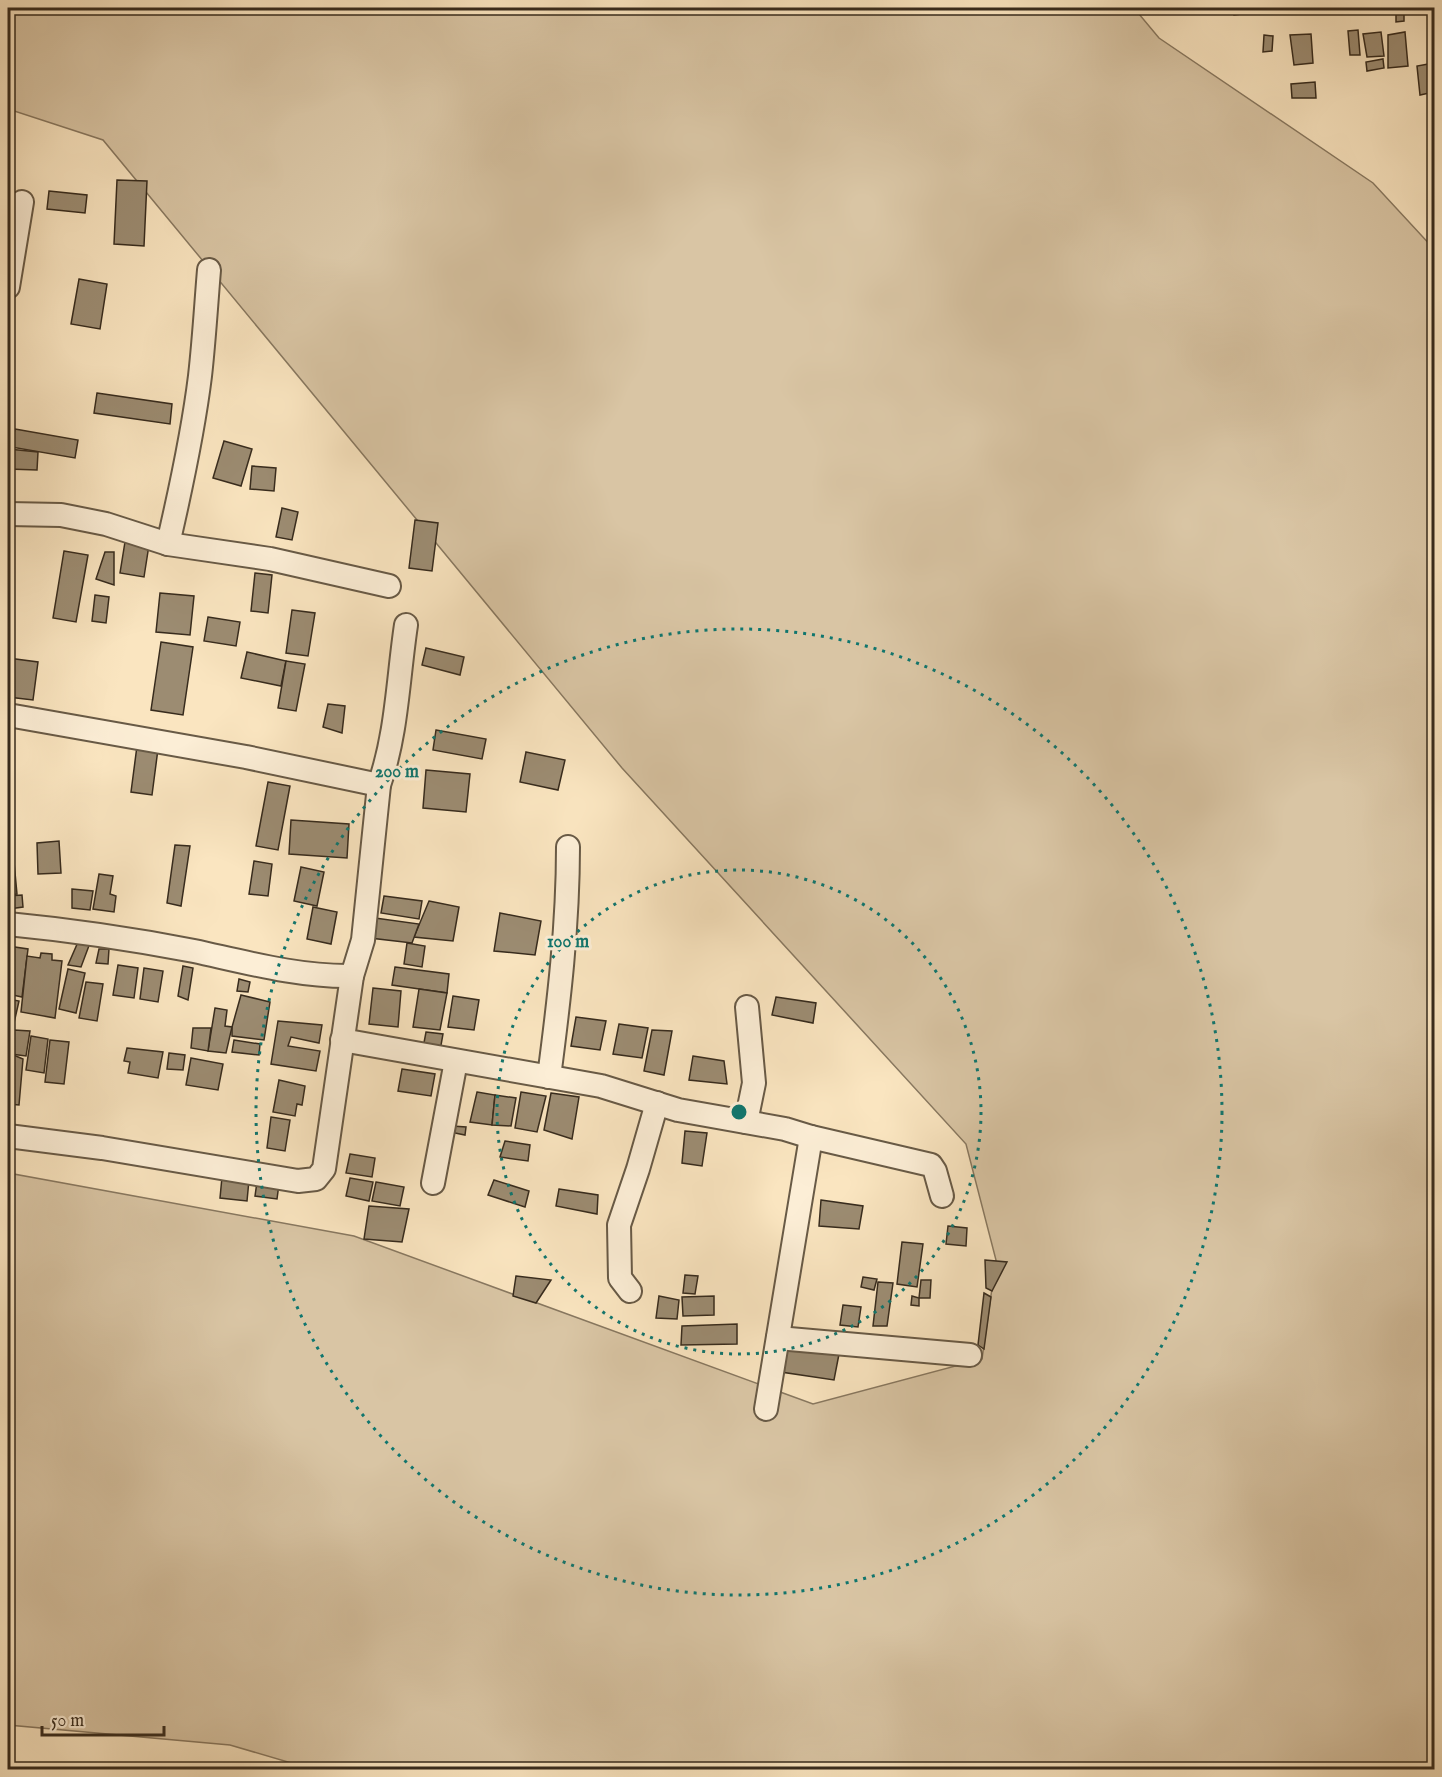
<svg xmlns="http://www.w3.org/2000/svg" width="1442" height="1777" font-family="'IM FELL English',serif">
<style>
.green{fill:#d9c5a4;stroke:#887860;stroke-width:1.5}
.building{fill:#9c8c72;stroke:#372b1d;stroke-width:1.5}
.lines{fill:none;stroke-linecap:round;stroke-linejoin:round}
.minor-casing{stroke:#685a46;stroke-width:26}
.minor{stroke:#fceed6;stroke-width:22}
.ring{fill:none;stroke:#0f766e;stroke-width:3;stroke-dasharray:3 6}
.centre{fill:#0f766e;stroke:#fceed6;stroke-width:3}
.ring-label{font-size:18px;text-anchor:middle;font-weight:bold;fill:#0f766e;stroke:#fceed6;stroke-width:6;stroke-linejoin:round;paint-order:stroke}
</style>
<rect width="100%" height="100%" fill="#fae5c0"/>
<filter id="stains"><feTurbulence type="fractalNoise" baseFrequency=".00333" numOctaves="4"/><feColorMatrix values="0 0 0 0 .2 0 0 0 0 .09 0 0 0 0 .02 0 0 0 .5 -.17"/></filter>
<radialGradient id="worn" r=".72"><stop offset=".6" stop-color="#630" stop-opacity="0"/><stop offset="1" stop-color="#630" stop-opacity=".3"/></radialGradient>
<path class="green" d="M8 8H1134L1159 38 1373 183 1434 249V1769L315 1770 230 1745 8 1725V1173L354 1236 813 1404 982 1359 996 1260 966 1144 622 768 103 140 8 109Z"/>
<g class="building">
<path d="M1232 8H1264L1265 11 1234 15Z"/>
<path d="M1396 11H1404V21L1396 22Z"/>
<path d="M1358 30 1360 55H1350L1348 31Z"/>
<path d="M1381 32 1384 56 1367 57 1363 34Z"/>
<path d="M1405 32 1408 66 1388 68V35Z"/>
<path d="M1311 34 1313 63 1294 65 1290 35Z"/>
<path d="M1264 35 1273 36 1272 51 1263 52Z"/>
<path d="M1383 59 1384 68 1367 71 1366 62Z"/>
<path d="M1434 63V92L1420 95 1417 66Z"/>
<path d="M1315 82 1316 98H1292L1291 84Z"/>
<path d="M117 180 147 181 144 246 114 244Z"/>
<path d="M49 191 87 195 85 213 47 209Z"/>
<path d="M79 279 107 284 100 329 71 324Z"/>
<path d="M97 393 172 404 170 424 94 413Z"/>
<path d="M15 429 78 440 75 458 11 447Z"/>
<path d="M224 441 252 449 241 486 213 478Z"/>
<path d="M8 449 38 452 37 470 8 469Z"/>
<path d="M252 466 276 468 274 491 250 489Z"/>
<path d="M282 508 298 512 292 540 276 537Z"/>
<path d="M415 520 438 523 432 571 409 568Z"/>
<path d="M125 542 149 545 144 577 120 573Z"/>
<path d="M64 551 88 555 76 622 53 618Z"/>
<path d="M105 552H114V585L96 579Z"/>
<path d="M255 573 272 575 268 613 251 611Z"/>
<path d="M160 593 194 596 190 635 156 632Z"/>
<path d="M95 595 109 597 106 623 92 621Z"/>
<path d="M292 610 315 613 308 656 286 653Z"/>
<path d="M208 617 240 622 236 646 204 641Z"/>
<path d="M161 642 193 647 183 715 151 710Z"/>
<path d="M426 648 464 657 460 675 422 665Z"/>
<path d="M247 652 286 661 281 686 241 678Z"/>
<path d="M8 658 38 662 33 700 8 697Z"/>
<path d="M286 661 305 664 296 711 278 708Z"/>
<path d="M328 704 345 706 342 733 323 727Z"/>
<path d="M436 730 486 739 482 759 433 750Z"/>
<path d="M137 746 158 749 152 795 131 792Z"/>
<path d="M526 752 565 760 558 790 520 782Z"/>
<path d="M426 770 470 774 466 812 423 808Z"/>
<path d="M268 782 290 786 278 850 256 846Z"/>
<path d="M291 820 349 824 347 858 289 854Z"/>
<path d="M59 841 61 873 38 874 37 843Z"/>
<path d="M175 845 190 846 181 906 167 903Z"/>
<path d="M254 861 272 864 268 896 249 894Z"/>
<path d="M14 862 17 894 8 895V863Z"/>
<path d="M301 867 324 872 317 906 294 901Z"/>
<path d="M99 874 113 876 110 894 116 896 114 912 93 909Z"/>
<path d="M72 889 93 891 90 910 72 908Z"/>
<path d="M22 895 23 907 9 909 8 896Z"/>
<path d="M384 896 422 901 419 919 381 913Z"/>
<path d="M429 901 459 907 453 941 414 937Z"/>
<path d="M313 907 337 912 331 944 307 939Z"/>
<path d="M500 913 541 921 535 955 494 951Z"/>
<path d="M375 918 419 924 412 943 370 938Z"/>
<path d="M78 942 90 943 81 967 68 965Z"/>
<path d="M407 943 425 946 422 967 404 964Z"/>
<path d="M8 946 28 949 22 997 8 994Z"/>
<path d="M99 949H109L108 964 96 963Z"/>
<path d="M41 953 52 954V960L62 961 55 1018 21 1012 27 956 40 958Z"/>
<path d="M118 965 138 968 134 998 113 995Z"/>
<path d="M183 966 193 968 188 1000 178 996Z"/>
<path d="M395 967 449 974 447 993 392 985Z"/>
<path d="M144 968 163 971 158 1002 140 999Z"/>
<path d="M68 969 85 973 76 1013 59 1009Z"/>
<path d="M239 979 250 982 248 992 237 991Z"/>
<path d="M86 982 103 984 97 1021 79 1018Z"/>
<path d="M373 988 401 991 398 1027 369 1024Z"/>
<path d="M419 989 447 993 440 1030 413 1027Z"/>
<path d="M241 995 270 1002 264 1040 232 1036V1027Z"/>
<path d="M453 996 479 1000 474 1030 448 1027Z"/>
<path d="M776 997 816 1003 813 1023 772 1015Z"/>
<path d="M8 999 19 1001 14 1023 8 1022Z"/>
<path d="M215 1008 227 1010 225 1026 232 1027 226 1053 208 1051Z"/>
<path d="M576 1017 606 1021 600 1050 571 1046Z"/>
<path d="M278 1021 322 1025 319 1043 291 1037 288 1046 320 1051 316 1071 271 1064Z"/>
<path d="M619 1024 648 1028 642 1058 613 1054Z"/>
<path d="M193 1028H211L208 1051 191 1048Z"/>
<path d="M14 1030 30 1031 26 1056 11 1054Z"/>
<path d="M652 1030 672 1031 664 1075 644 1071Z"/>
<path d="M426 1032 443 1034 440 1051 423 1048Z"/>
<path d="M31 1036 48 1039 44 1073 26 1070Z"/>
<path d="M50 1040 69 1042 64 1084 45 1082Z"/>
<path d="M234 1040 260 1044 259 1055 232 1052Z"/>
<path d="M127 1048 163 1052 158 1078 128 1073 130 1062 124 1061Z"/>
<path d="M169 1053 185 1055 183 1070 167 1069Z"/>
<path d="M11 1054 23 1059 19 1105 8 1104V1070Z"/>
<path d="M693 1056 724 1061 727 1084 689 1080Z"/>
<path d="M191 1058 223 1064 218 1090 186 1085Z"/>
<path d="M402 1069 435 1074 431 1096 398 1091Z"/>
<path d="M279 1080 305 1086 302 1105 297 1104 295 1116 273 1112Z"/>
<path d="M477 1092 495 1095 492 1125 470 1122Z"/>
<path d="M521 1092 546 1096 537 1132 515 1128Z"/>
<path d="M551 1093 579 1097 572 1139 544 1130Z"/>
<path d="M495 1095 516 1098 511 1126 492 1125Z"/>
<path d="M271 1117 290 1120 285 1151 267 1148Z"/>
<path d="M452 1126 466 1127 465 1135 450 1132Z"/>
<path d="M685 1131 707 1133 702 1166 682 1163Z"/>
<path d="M505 1141 530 1145 528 1161 500 1157Z"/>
<path d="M350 1154 375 1158 372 1177 346 1173Z"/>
<path d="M222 1177 249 1180 247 1201 220 1198Z"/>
<path d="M350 1178 373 1182 369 1201 346 1196Z"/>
<path d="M494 1180 529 1191 525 1207 488 1195Z"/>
<path d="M257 1182 279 1184 277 1199 255 1196Z"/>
<path d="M376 1182 404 1187 400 1206 372 1201Z"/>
<path d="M559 1189 598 1195 597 1214 556 1206Z"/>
<path d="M821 1200 863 1206 859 1229 819 1226Z"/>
<path d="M369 1206 409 1209 402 1242 364 1239Z"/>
<path d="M948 1226 967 1228 966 1246 946 1244Z"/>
<path d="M902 1242 923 1244 917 1287 897 1284Z"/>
<path d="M985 1260 1007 1262 992 1291 986 1288Z"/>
<path d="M685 1275 698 1276 695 1294 683 1293Z"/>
<path d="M516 1276 551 1280 536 1303 513 1296Z"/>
<path d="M863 1277 877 1279 874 1290 861 1287Z"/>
<path d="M921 1280H931L930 1298H919Z"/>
<path d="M878 1282 893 1283 887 1326H873Z"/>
<path d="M984 1293 991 1297 984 1349 978 1345Z"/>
<path d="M659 1296 679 1300 677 1319 656 1318Z"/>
<path d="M714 1296V1315L683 1316 682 1297Z"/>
<path d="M912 1296 919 1298V1306L911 1305Z"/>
<path d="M843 1305 861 1307 858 1327 840 1325Z"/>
<path d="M737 1324V1344L681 1345 682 1326Z"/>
<path d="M786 1345 839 1354 834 1380 781 1372Z"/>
</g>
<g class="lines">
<g class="minor-casing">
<g id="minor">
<path d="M8 287 22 202"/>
<path d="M8 514 61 515 106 524 168 544 270 559 389 586"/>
<path d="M168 544C181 488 193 433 200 376 204 341 206 306 209 270"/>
<path d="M8 715 246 757 379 785"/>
<path d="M8 924C70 930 132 939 194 951 245 962 299 977 352 976L363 940 379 785C397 734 398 678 406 625"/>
<path d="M342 1040 601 1086 678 1110 785 1129 811 1137 766 1409"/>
<path d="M549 1077C559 1001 568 925 568 847"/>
<path d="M746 1122 754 1083 747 1007"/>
<path d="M8 1136 102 1148 298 1181 316 1179 324 1169 352 976"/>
<path d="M811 1137 931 1165 935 1171 942 1196"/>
<path d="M433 1183 456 1061"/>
<path d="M630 1291 620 1278 619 1225 638 1169 657 1103"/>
<path d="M778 1338 970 1355"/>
</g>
</g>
<use href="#minor" class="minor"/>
</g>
<g class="ring">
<circle cx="739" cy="1112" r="242"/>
<circle cx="739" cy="1112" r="483"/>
</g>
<circle cx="739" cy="1112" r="9" class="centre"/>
<g class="ring-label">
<text x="397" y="777">200 m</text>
<text x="568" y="947">100 m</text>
</g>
<rect width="1442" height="1777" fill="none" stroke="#fae5c0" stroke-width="30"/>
<rect x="9" y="9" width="1424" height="1759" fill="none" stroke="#372b1d" stroke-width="3"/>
<rect x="15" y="15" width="1412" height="1747" fill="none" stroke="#372b1d" stroke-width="1.5"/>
<path d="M42 1726v9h122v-9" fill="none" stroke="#372b1d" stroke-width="3"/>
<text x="51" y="1726" font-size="18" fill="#372b1d" stroke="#fceed6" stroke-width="4.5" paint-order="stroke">50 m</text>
<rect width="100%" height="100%" filter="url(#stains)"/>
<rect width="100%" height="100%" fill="url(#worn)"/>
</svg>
